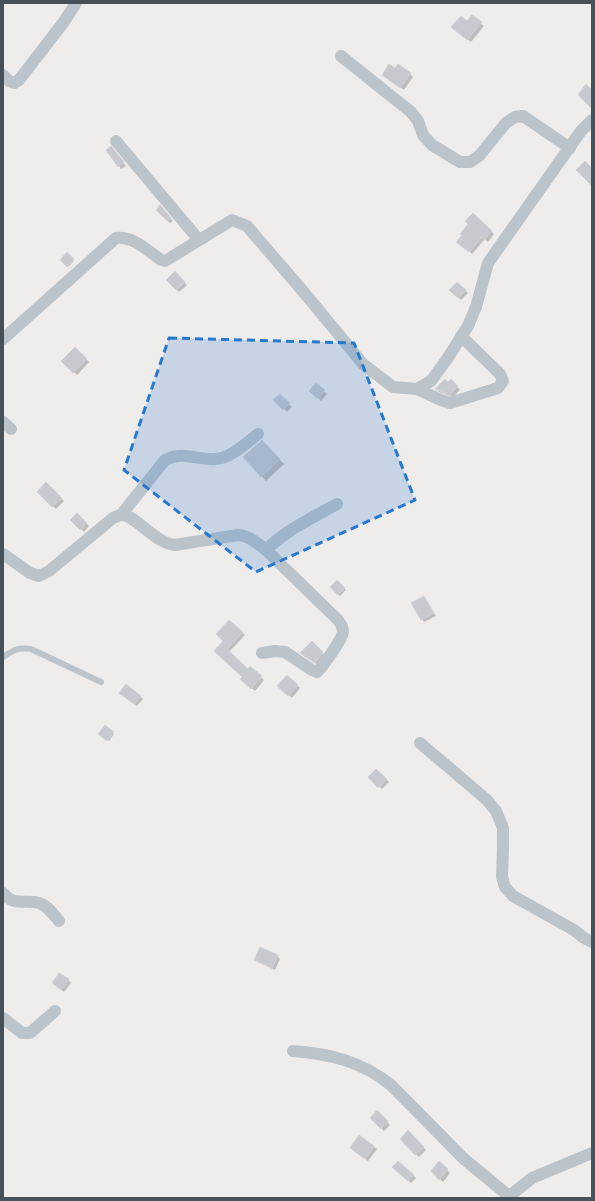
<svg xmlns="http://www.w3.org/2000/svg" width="595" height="1201" font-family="Roboto,sans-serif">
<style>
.shadow{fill:#0003}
.building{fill:#c7c9cf;stroke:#d0d3d7}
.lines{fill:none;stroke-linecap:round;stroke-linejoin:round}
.service{stroke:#bbc4ca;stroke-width:6}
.minor{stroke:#bbc4ca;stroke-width:12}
.marked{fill:#2679cf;fill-opacity:0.2;stroke:#2679cf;stroke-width:3;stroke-dasharray:8 5;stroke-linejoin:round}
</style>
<rect width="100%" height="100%" fill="#efecec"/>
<g class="shadow">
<path d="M472 16 484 26 471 42 455 30 467 22Z"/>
<path d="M395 70 410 74 413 77 404 90 386 77Z"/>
<path d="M113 150 126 166 121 169 119 166Z"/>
<path d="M163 209 173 221 170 223 157 210Z"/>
<path d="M473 214 494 234 488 242 485 239 472 254 461 244Z"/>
<path d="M67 254 74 261 68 267 61 260Z"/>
<path d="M175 273 187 285 179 292 167 280Z"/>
<path d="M457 283 468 293 461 300 450 290Z"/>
<path d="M75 348 89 362 77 375 63 361Z"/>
<path d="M451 381 460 390 453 397 439 392 437 389 448 384Z"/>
<path d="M316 384 327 394 321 401 310 391Z"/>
<path d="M280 395 292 407 287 412 275 400Z"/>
<path d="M262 442 284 464 266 481 244 457Z"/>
<path d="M46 484 64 501 56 509 38 492Z"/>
<path d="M77 514 89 526 84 532 72 520Z"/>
<path d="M337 581 346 590 340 596 331 587Z"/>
<path d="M426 600 436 616 424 622 412 604Z"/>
<path d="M229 621 245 635 229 652 248 670 251 668 264 680 255 691 244 682 243 677 215 651 225 641Z"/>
<path d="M312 643 325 656 318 665 304 656Z"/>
<path d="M287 676 300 688 292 698 279 686Z"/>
<path d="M123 695 140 696 143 699 137 706Z"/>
<path d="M105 727 114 734 109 741 100 734Z"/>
<path d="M376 770 389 782 382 789 369 777Z"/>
<path d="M277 956 280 959 275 970 258 962 256 959Z"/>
<path d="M68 980 71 983 64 992 56 986Z"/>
<path d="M377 1112 390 1125 384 1131 371 1118Z"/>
<path d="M408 1132 426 1150 419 1157 401 1139Z"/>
<path d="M359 1137 377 1149 368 1161 354 1151Z"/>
<path d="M439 1162 450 1173 443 1182 432 1171Z"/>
<path d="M398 1163 416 1178 411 1183 394 1167Z"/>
</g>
<g class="building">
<path d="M472 15 482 22 467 40 451 27 461 16 467 21Z"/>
<path d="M389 64 395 68 398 64 411 73 400 88 382 75Z"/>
<path d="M586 84 592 90V109L578 95Z"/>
<path d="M111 146 124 162 118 167 106 150Z"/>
<path d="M585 161 592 168V186L576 170Z"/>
<path d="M160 205 171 218 167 221 156 210Z"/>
<path d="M473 213 492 231 484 240 482 237 469 252 456 242 462 235 460 234 468 224 465 221Z"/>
<path d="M67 252 74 259 67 267 60 260Z"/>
<path d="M175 271 185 282 176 290 166 280Z"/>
<path d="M457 282 466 290 458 298 449 290Z"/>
<path d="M75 347 87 359 73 373 61 361Z"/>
<path d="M445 379 448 382 451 379 458 386 450 395 435 389Z"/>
<path d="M316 383 325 390 318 399 309 391Z"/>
<path d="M280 394 290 403 283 410 273 400Z"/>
<path d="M262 440 280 459 261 477 243 457Z"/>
<path d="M46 482 62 498 52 507 37 492Z"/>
<path d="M77 513 87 523 80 530 70 520Z"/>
<path d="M337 580 345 588 338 595 330 587Z"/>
<path d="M424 596 434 613 421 620 411 603Z"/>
<path d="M229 620 243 632 227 649 248 669 250 666 262 676 251 689 240 679 242 677 214 651 223 641 216 634Z"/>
<path d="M312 641 323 652 315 663 300 653Z"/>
<path d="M287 675 298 685 288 696 277 686Z"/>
<path d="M126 684 141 696 134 704 119 693Z"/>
<path d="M105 725 114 732 107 741 98 734Z"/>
<path d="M376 769 387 779 378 788 368 777Z"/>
<path d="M260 947 278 955 272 968 254 960Z"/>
<path d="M59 973 69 979 61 990 52 983Z"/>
<path d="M377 1110 388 1121 381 1129 370 1118Z"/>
<path d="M408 1130 424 1147 415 1155 400 1139Z"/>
<path d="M359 1135 374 1146 365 1159 350 1148Z"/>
<path d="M398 1161 414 1175 408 1181 392 1167Z"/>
<path d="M439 1161 448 1169 439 1180 431 1171Z"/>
</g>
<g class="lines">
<path class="service" d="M3 657C14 650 18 647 31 649L101 682"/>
<g class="minor">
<path d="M341 56 411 112 418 121 423 135 432 145 460 162H470L479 156 506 123 515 117 523 116 570 148"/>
<path d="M3 75 9 81 14 83 19 80 63 23 76 3"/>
<path d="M116 141 199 240"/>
<path d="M3 339 116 238C133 236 147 250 161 260L165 261 232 220 247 226 307 296 363 364 393 387 417 389 431 381 447 359 468 326 476 307 488 263 581 131 592 120"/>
<path d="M417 389 441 400 450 403 498 388 503 381 500 374 461 336"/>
<path d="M3 422 11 429"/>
<path d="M121 515 165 460C183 450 198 461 216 459 231 458 246 443 258 434"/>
<path d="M266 550C286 530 312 518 337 504"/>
<path d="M3 554 30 573 39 576 49 571 113 518C116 517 119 515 122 515 137 516 153 542 175 545L238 535C250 536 257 543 266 550L338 620C341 624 343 627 343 632 341 642 327 659 321 668L317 672 312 670 285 652 275 651 262 653"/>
<path d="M420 743 487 800 496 811 503 828V847L502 877 505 887 513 896 574 930 584 938 592 942"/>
<path d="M3 893C14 907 25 899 39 903 48 906 53 914 59 921"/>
<path d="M3 1018 22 1033H30L55 1011"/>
<path d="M293 1051C330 1054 361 1061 391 1085L464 1159 509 1196"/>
<path d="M507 1198 532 1178 592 1153"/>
</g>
</g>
<path class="marked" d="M169 338 354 343 415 500 256 572 124 470Z"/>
<rect width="595" height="1201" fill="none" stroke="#465058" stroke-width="8"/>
</svg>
